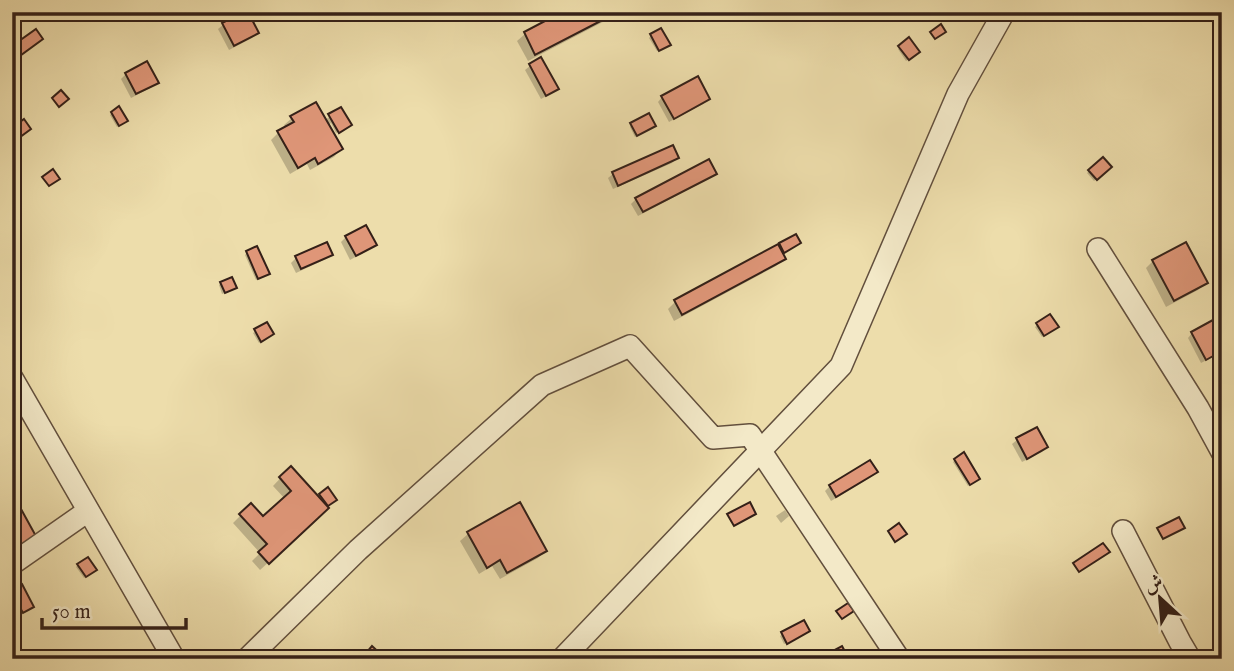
<svg xmlns="http://www.w3.org/2000/svg" width="1234" height="671" font-family="'IM FELL English',Amiri,serif">
<style>
.shadow{fill:#0003}
.building{fill:#df9678;stroke:#342018;stroke-width:2}
.lines{fill:none;stroke-linecap:round;stroke-linejoin:round}
.minor-casing{stroke:#624f3d;stroke-width:24}
.minor{stroke:#f3e9c8;stroke-width:21}
</style>
<rect width="100%" height="100%" fill="#edddab"/>
<filter id="stains"><feTurbulence type="fractalNoise" baseFrequency=".00286" numOctaves="4"/><feColorMatrix values="0 0 0 0 .2 0 0 0 0 .09 0 0 0 0 .02 0 0 0 .5 -.17"/></filter>
<radialGradient id="worn" r=".72"><stop offset=".6" stop-color="#630" stop-opacity="0"/><stop offset="1" stop-color="#630" stop-opacity=".3"/></radialGradient>
<g class="shadow">
<path d="M566 12H622L528 61 517 41 525 34Z"/>
<path d="M223 25 256 33 252 38 229 50 218 29Z"/>
<path d="M651 36 666 46 657 51 649 38Z"/>
<path d="M909 40 918 52 906 61 898 49Z"/>
<path d="M530 66 556 89 552 93 541 99 525 70Z"/>
<path d="M126 74 157 82 152 87 131 98 121 79Z"/>
<path d="M662 97 708 99 703 104 669 122 658 102Z"/>
<path d="M12 105 18 112 12 118Z"/>
<path d="M341 109 348 126 336 133 331 123 328 125 341 149 334 157 310 170 307 164 290 174 271 140 278 133 286 129 284 125 292 118 325 120Z"/>
<path d="M112 113 124 123 117 127 110 115Z"/>
<path d="M631 125 652 128 635 137 630 127Z"/>
<path d="M677 158 672 163 613 189 608 178 613 174Z"/>
<path d="M1103 159 1110 167 1094 181 1087 173Z"/>
<path d="M715 173 710 178 638 216 631 204 636 199Z"/>
<path d="M795 236 797 245 781 254 784 258 776 266 674 321 668 309 675 302 777 247Z"/>
<path d="M346 237 375 245 370 249 350 260 341 242Z"/>
<path d="M247 253 266 275 256 280 245 255Z"/>
<path d="M331 254 326 259 296 273 291 263 296 258Z"/>
<path d="M1153 261 1205 282 1198 290 1166 307 1146 268Z"/>
<path d="M221 283 233 290 222 294 219 285Z"/>
<path d="M1049 316 1054 328 1042 337 1035 327Z"/>
<path d="M1222 317V352L1201 363 1188 338 1192 333Z"/>
<path d="M267 324 270 336 259 343 253 333Z"/>
<path d="M1017 440 1046 447 1042 452 1022 462 1012 444Z"/>
<path d="M955 460 976 481 968 486 953 462Z"/>
<path d="M870 462 875 472 871 477 831 501 825 491 830 486Z"/>
<path d="M290 468 318 498 328 490 334 499 325 507 320 516 260 570 252 561 260 553 233 523 251 505 263 519 285 499 273 486Z"/>
<path d="M519 505 545 550 538 558 500 579 492 566 479 574 460 541 468 534Z"/>
<path d="M785 510 789 516 781 523 776 516Z"/>
<path d="M78 565 93 572 84 578 76 567Z"/>
<path d="M12 591 30 609 21 614 12 597Z"/>
<path d="M803 623 806 633 784 644 780 636Z"/>
</g>
<g class="building">
<path d="M243 12H248L259 33 234 46 222 23Z"/>
<path d="M562 12H618L535 55 524 32Z"/>
<path d="M941 24 946 32 935 39 930 32Z"/>
<path d="M661 28 671 45 659 51 650 34Z"/>
<path d="M36 29 43 39 17 58 12 51V46Z"/>
<path d="M909 37 920 52 909 60 898 46Z"/>
<path d="M541 57 559 89 546 96 529 64Z"/>
<path d="M147 61 159 83 136 94 125 73Z"/>
<path d="M698 76 710 99 674 119 661 96Z"/>
<path d="M61 90 69 99 59 107 52 98Z"/>
<path d="M316 102 343 149 318 164 315 158 298 168 277 131 294 122 290 116Z"/>
<path d="M119 106 128 121 119 126 111 112Z"/>
<path d="M341 107 352 125 339 133 328 114Z"/>
<path d="M649 113 656 126 637 136 630 123Z"/>
<path d="M24 119 31 129 12 143V128Z"/>
<path d="M673 145 679 158 618 186 612 172Z"/>
<path d="M1103 157 1112 167 1097 180 1088 170Z"/>
<path d="M709 159 717 174 643 212 635 198Z"/>
<path d="M53 169 60 179 49 186 42 177Z"/>
<path d="M366 225 377 245 356 256 345 236Z"/>
<path d="M796 234 801 243 784 253 779 243Z"/>
<path d="M327 242 333 255 301 269 295 256Z"/>
<path d="M1186 242 1208 283 1174 301 1152 260Z"/>
<path d="M778 244 786 259 682 315 674 300Z"/>
<path d="M257 246 270 274 258 279 246 251Z"/>
<path d="M232 277 237 288 225 293 220 282Z"/>
<path d="M1050 314 1059 327 1044 336 1036 323Z"/>
<path d="M1222 315V351L1206 360 1191 332Z"/>
<path d="M267 322 274 334 261 342 254 329Z"/>
<path d="M1037 427 1048 447 1027 459 1016 438Z"/>
<path d="M964 452 980 479 970 485 954 459Z"/>
<path d="M870 460 878 472 836 497 829 485Z"/>
<path d="M291 466 329 508 269 564 258 552 267 544 239 514 251 503 263 516 291 491 279 477Z"/>
<path d="M328 487 337 500 328 506 319 494Z"/>
<path d="M520 502 547 551 507 573 500 560 487 568 467 532Z"/>
<path d="M750 502 756 514 734 526 727 514Z"/>
<path d="M21 509 37 538 12 551V514Z"/>
<path d="M1179 517 1185 528 1163 539 1157 528Z"/>
<path d="M899 523 907 534 895 542 888 531Z"/>
<path d="M1103 543 1110 552 1079 572 1073 563Z"/>
<path d="M88 557 97 570 86 577 77 564Z"/>
<path d="M22 584 34 607 23 613 12 593V589Z"/>
<path d="M848 603 854 611 842 619 836 611Z"/>
<path d="M804 620 810 631 787 644 781 632Z"/>
<path d="M372 646 386 659H361Z"/>
<path d="M842 646 849 659H835L831 652Z"/>
</g>
<g class="lines">
<g class="minor-casing">
<g id="minor">
<path d="M1098 249 1198 408 1222 452"/>
<path d="M12 378 174 659"/>
<path d="M1123 531 1180 642 1190 659"/>
<path d="M12 564 88 511"/>
<path d="M247 659 358 550 542 385 630 346 713 438 750 435 899 659"/>
<path d="M562 659 841 366 958 94 1004 12"/>
</g>
</g>
<use href="#minor" class="minor"/>
</g>
<rect width="1234" height="671" fill="none" stroke="#edddab" stroke-width="42"/>
<rect x="14" y="14" width="1206" height="643" fill="none" stroke="#342018" stroke-width="3.5"/>
<rect x="21" y="21" width="1192" height="629" fill="none" stroke="#342018" stroke-width="2"/>
<g transform="translate(1160 598) rotate(334)" stroke="#f3e9c8" stroke-width="5" paint-order="stroke">
<path d="M0-5L12 26L0 18L-12 26Z" fill="#342018"/>
<text y="-10" font-size="19" font-weight="bold" text-anchor="middle" fill="#342018">ش</text>
</g>
<path d="M42 618v10h144v-10" fill="none" stroke="#342018" stroke-width="3.5"/>
<text x="52" y="618" font-size="21" fill="#342018" stroke="#f3e9c8" stroke-width="5" paint-order="stroke">50 m</text>
<rect width="100%" height="100%" filter="url(#stains)"/>
<rect width="100%" height="100%" fill="url(#worn)"/>
</svg>
